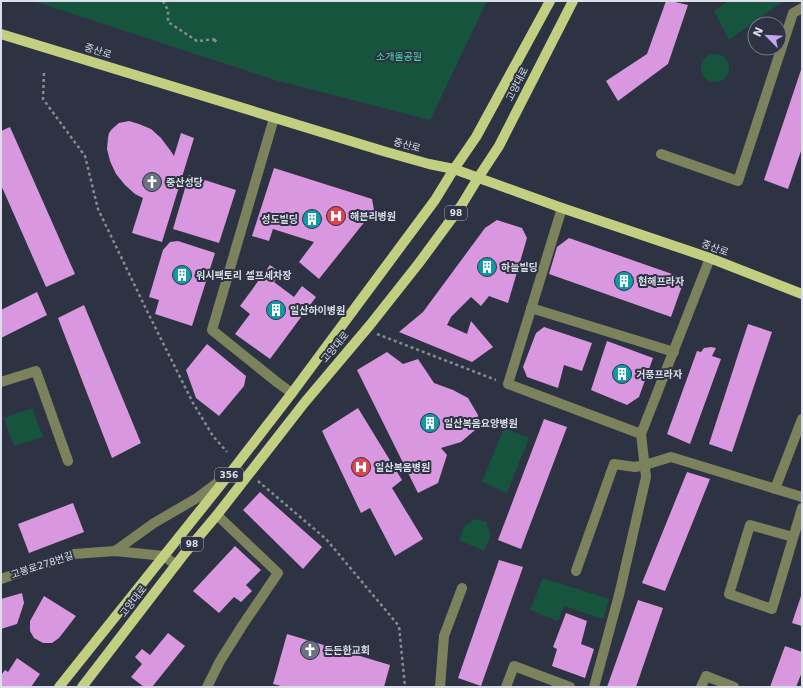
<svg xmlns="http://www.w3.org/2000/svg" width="803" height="688" font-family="'DejaVu Sans','Noto Sans KR',sans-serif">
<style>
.green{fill:#17543d}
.building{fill:#d897de}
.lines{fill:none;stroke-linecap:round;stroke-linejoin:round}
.path{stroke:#868a98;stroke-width:2.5;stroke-dasharray:3 3;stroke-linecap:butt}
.minor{stroke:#7b825c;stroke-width:10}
.major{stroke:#c2cf81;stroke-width:10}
.labels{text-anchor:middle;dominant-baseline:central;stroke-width:4;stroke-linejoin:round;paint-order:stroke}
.shield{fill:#2e3343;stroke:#a8abb8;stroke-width:1}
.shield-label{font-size:9px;font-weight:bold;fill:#dcdfea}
.street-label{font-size:10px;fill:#dcdfea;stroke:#2e3343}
.park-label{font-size:10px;fill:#47dea6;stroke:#2e3343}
.poi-label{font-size:10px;font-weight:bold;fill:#dcdfea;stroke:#2e3343;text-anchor:start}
</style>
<rect width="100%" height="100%" fill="#2e3343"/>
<g class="green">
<path d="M33 1H487L430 120 275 80Z"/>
<path d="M728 1H783L729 40 714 11Z"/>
<circle cx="715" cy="68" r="14"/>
<path d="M32 408 43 437 14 446 4 418Z"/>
<path d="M504 428 529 438 507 493 482 482Z"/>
<path d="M476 519 486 522 491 535 484 551 459 540 465 525Z"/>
<path d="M543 578 609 599 603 619 564 606 558 621 530 610Z"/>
</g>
<g class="building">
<path d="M666 1H671L688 5 668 64 618 101 606 81 647 54Z"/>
<path d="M802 67V148L788 189 764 180Z"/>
<path d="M129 121 139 124 151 129 161 138 170 150 174 156 181 133 194 138 162 242 132 233 143 198 135 194 125 185 116 174 110 161 107 149 108 138 109 133 112 129 119 123Z"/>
<path d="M10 127 75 274 46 287 1 185V131Z"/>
<path d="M274 168 372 199 374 210 319 279 299 262 314 242 273 229 269 241 252 236Z"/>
<path d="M189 175 236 190 219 243 173 229Z"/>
<path d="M497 220 522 228 527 238 508 303 489 296 481 306 471 297 451 317 447 325 467 334 471 321 493 347 472 362 399 332 423 312 485 228Z"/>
<path d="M569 238 675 275 682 286 671 317 549 274 557 247Z"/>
<path d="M178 241 215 253 192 326 155 314 159 300 149 297 163 250 170 242Z"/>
<path d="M270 265 281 273 274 282 294 297 302 286 316 297 270 359 235 334 250 314 240 306Z"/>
<path d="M37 292 47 315 1 338V310Z"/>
<path d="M84 305 141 443 112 458 58 318Z"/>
<path d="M748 324 772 332 732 452 709 444Z"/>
<path d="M544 327 592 343 582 371 564 365 558 388 527 377 523 367 536 333Z"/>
<path d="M607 341 653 358 639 397 627 405 591 390Z"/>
<path d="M207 344 246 376 244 386 219 416 196 398 186 370Z"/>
<path d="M711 347 716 348 712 356 721 359 690 444 667 434 697 351 701 352 704 348Z"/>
<path d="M387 352 403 364 418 359 434 383 453 390 468 398 478 415 475 430 461 442 441 448 447 455 438 483 418 493 357 370Z"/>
<path d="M358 408 402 480 392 488 423 539 395 556 370 508 361 513 322 431Z"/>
<path d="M544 419 567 427 521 549 498 540Z"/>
<path d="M687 472 710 479 665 591 642 583Z"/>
<path d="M260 492 322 547 303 569 243 510Z"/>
<path d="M73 503 84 532 29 553 18 524Z"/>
<path d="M235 546 261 570 246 585 252 591 241 602 234 597 219 613 193 591Z"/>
<path d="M499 560 523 567 481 686 458 678Z"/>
<path d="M22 593 24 603 17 624 1 629V599Z"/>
<path d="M802 593V626L792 623Z"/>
<path d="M44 596 76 616 59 638 52 643H43L34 638 30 631V621Z"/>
<path d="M638 600 663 608 636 687H607Z"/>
<path d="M566 613 587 621 581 644 594 649 585 678 552 666 557 649 553 647Z"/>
<path d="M168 633 185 646 152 687H144L131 677 142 664 135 657 142 649 150 655Z"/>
<path d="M287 634 390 665 384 687H285L273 684Z"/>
<path d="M785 646 802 652V672L796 687H770Z"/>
<path d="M17 658 40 674 31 687H1V675L5 670 8 672Z"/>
</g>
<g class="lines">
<g class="path">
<path d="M163 1 168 10V22L197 41 217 39 214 42"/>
<path d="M44 73 43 99 85 156 98 209 148 313 193 403 213 436 227 452"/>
<path d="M377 334 496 380"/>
<path d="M258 481 326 539 399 626 405 687"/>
</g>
<g class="minor">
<path d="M274 118 212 330 278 383 292 393"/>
<path d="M661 154 738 181 793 13 802 8"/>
<path d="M562 208 508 384 641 434 710 258"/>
<path d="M531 308 674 352"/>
<path d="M1 382 36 371 68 461"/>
<path d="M775 489 802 419"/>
<path d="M793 537 750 525 729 594 772 609 802 508"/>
<path d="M115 551 154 523 197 498 225 477"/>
<path d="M576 571 614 464 635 467 645 465 671 457 802 497"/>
<path d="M1 579 74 554 115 551 164 556 176 565"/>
<path d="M207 687 220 661 242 626 278 573 217 515"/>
<path d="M440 687 444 636 462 588"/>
<path d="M506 687 514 666 570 687"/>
<path d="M594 687 619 595 646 477 641 434"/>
<path d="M701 687 706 676 734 687"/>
</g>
<g class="major">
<path d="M1 34 383 151 429 164 454 169 562 208 710 258 802 294"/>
<path d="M59 687 231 472 292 393 435 200 454 169 476 137 550 1"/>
<path d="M82 687 185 553 217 515 305 402 370 325 419 263 461 206 478 178 499 146 573 1"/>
</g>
</g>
<defs>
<g id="church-disc" transform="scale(1)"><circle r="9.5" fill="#6b7280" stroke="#2e3343"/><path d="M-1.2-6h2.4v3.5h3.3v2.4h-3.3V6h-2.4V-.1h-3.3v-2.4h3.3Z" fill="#fff"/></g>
<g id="hospital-disc" transform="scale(1)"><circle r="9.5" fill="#e0444e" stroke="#2e3343"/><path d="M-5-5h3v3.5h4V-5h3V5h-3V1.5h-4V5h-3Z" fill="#fff"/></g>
<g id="building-disc" transform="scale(1)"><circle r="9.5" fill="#0f9aa8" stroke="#2e3343"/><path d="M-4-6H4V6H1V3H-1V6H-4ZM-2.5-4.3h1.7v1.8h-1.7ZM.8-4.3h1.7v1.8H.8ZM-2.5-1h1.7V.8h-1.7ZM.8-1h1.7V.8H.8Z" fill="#fff"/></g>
</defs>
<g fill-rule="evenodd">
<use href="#church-disc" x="152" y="182"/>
<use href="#hospital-disc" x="336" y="216"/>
<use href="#building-disc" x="312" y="219"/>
<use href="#building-disc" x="487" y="267"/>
<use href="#building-disc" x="182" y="275"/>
<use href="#building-disc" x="624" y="281"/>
<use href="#building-disc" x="276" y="310"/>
<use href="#building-disc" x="622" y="374"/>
<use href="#building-disc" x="430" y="423"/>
<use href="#hospital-disc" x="361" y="467"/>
<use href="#church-disc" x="310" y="650"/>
</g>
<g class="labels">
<g class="shield">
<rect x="445" y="206" width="22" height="14" rx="3"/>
<rect x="215" y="468" width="28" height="14" rx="3"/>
<rect x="181" y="537" width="22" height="14" rx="3"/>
</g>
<g class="shield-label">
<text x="456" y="213">98</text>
<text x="229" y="475">356</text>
<text x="192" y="544">98</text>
</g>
<g class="street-label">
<text transform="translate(98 51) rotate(17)">중산로</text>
<text transform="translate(517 84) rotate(-63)">고양대로</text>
<text transform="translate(407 145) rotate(15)">중산로</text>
<text transform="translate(715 248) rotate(20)">중산로</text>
<text transform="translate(335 347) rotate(-50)">고양대로</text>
<text transform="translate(42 565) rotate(-18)">고봉로278번길</text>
<text transform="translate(133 601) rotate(-52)">고양대로</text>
</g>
<g class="park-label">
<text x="399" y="56">소개울공원</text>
</g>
<g class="poi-label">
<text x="166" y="182">중산성당</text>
<text x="350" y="216">해븐리병원</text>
<text x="298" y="219" text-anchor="end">성도빌딩</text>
<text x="501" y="267">하늘빌딩</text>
<text x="196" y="275">워시팩토리 셀프세차장</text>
<text x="638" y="281">현해프라자</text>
<text x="290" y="310">일산하이병원</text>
<text x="636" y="374">거풍프라자</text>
<text x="444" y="423">일산복음요양병원</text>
<text x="375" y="467">일산복음병원</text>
<text x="324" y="650">든든한교회</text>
</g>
</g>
<rect width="803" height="688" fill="none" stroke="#dcdfea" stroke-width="4"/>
<g transform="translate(767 36) rotate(294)"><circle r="19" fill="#2e3343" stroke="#747886"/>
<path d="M0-3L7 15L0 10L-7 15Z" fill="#c6a6f0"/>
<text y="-6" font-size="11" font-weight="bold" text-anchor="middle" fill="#dcdfea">N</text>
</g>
</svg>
